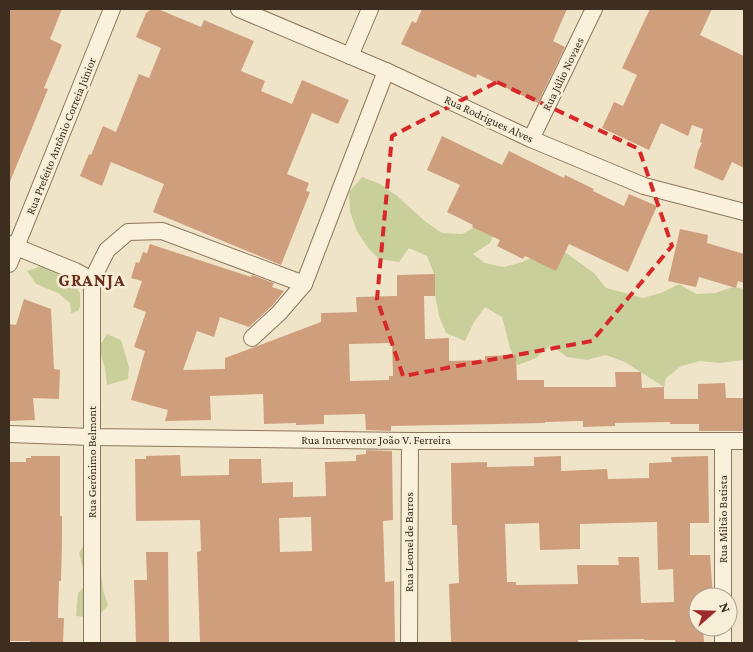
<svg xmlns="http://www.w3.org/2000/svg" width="753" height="652" font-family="'Crimson Pro',serif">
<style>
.green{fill:#c9cf9b}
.building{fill:#cf9f7d;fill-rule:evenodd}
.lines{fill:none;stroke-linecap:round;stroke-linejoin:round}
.minor-casing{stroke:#8d765c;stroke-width:18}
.minor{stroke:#faf1dc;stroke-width:16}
.marked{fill:none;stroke:#d62828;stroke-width:4;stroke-dasharray:10 6;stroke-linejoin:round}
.labels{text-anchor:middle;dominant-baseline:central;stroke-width:5;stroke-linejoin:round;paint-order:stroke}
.street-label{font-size:12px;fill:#3d2e20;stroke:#f7eed8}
.district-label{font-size:18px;font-weight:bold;letter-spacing:1px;fill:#6b2e1e;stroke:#f7eed8}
</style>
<rect width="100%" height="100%" fill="#f0e4c8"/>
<g class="green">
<path d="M362 177 380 184 397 196 426 222 442 233 462 234 479 225 498 224 490 243 473 254 485 263 504 267 522 262 542 253 562 250 594 273 606 288 625 293 643 298 661 293 679 284 696 294 715 293 733 287 744 289V304L743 307 744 310V360L719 363 700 361 681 366 666 378 664 387 625 362 606 355 587 360 567 357 551 345 536 358 518 365 510 348 502 317 485 307 474 322 465 341 446 333 439 316 435 295 434 274 427 256 409 248 399 262 379 259 368 248 357 231 350 212 349 192Z"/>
<path d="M44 265 67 274 80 293V307L78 311 71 313 70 303 58 293 36 284 27 271Z"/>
<path d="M107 334 121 340 129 367 128 379 107 385 105 369 99 347Z"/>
<path d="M87 540 98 547 103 590 108 605 97 618 76 616 78 593 87 584 79 553Z"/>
</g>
<g class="building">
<path d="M9 9H62L50 39 62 45 44 88 48 89 9 184Z"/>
<path d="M152 9H158L201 27 204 20 254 41 241 71 265 81 261 91 292 104 302 80 349 100 338 124 312 113 287 174 309 183 306 191 310 192 281 265 153 212 164 184 111 162 102 186 80 176 89 154 91 155 103 126 116 132 139 74 149 78 161 48 136 37 146 13Z"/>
<path d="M422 9H567L553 41 565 47 538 103 477 74 476 78 401 44 412 21 416 23Z"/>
<path d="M650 9H712L700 35 744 56V168L732 162 723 181 694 168 698 151 702 143 700 142 703 129 692 125 688 136 661 123 649 150 602 128 614 102 623 106 637 75 622 68Z"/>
<path d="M442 136 502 165 509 151 564 178 565 175 594 189 593 191 624 206 629 194 657 206 628 272 569 244 556 271 525 256 523 259 497 246 500 240 472 227 473 225 447 212 460 185 427 170Z"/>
<path d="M680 229 708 235 707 243 744 254V283L738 281 736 288 699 277 696 287 668 281Z"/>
<path d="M150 244 251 277 252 275 274 283 272 287 284 291 272 306 249 327 220 317 214 337 197 331 183 370 225 369V358L321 322V313L357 312 356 297 397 296V275L435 274V296H424L425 339 449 338V361L485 360V356L516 355 517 380H544V387H616L615 372H641L642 388 664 387V399H698V384L725 383 726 398H744V431H699V424H670V422L615 423V426L583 427V421L545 422V423L391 426V431L366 430 365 414 324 415V424L296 425V423L264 424 263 394 210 396 211 420 165 421 168 410 131 400 145 351 134 347 146 312 133 307 142 281 131 278 136 262 139 263 143 252 147 253ZM392 343 393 376H389V380L350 381 349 344Z"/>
<path d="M24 299 51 309 54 369 60 370 59 399 33 398 35 420 9 421V324L16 325Z"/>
<path d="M366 450 392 451 393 520 383 521 385 582 394 581 395 643H200L197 552 201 551 200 520 136 521 135 459H146V456L180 455 181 476 229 475V459H261L262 483 293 482V497L326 496 325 462 356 461V455L366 454ZM311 517 312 551 280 552 279 518Z"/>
<path d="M31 456H60V516H62V541L61 581H59L58 618H64L63 643H30V641H9V462H26V458H31Z"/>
<path d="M561 456V471L607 469 608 479 649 478V463L672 462 671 457 708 456 709 523H690V555H710L713 597H698V627H703L704 643H675V640H644V639L578 640 579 643H451L449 584 459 583 457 525H452L451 463 487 462V467L534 466V457ZM657 522 658 570 673 569 674 602 641 603 639 557H618L619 565H577L578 584 516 585V582H507L505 524 539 523 540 550 580 549V524Z"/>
<path d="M146 552H168L169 643H136L134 580H147Z"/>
</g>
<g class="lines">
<g class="minor-casing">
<g id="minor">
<path d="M239 9 386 71 531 139 644 186 744 212"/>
<path d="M350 56 370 9"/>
<path d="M531 139 594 9"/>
<path d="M9 244 75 271 92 280"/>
<path d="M9 264 112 9"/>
<path d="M252 338 279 313 304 284 386 71"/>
<path d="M9 434 92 437 410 441H744"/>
<path d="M723 597V441"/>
<path d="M92 643V280L107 250 128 232 162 231 304 284"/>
<path d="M409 643 410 441"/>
<path d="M723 643V627"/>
</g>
</g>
<use href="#minor" class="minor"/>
</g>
<path class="marked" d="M497 82 639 149 672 246 592 341 403 376 377 299 392 136Z"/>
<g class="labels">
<g class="street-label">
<text transform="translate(563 74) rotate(-64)">Rua Júlio Novaes</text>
<text transform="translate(489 119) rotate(25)">Rua Rodrigues Alves</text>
<text transform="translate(61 136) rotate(-68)">Rua Prefeito Antônio Correia Júnior</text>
<text x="376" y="440">Rua Interventor João V. Ferreira</text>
<text transform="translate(92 462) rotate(-90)">Rua Gerônimo Belmont</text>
<text transform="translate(723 519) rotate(-90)">Rua Miltão Batista</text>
<text transform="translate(409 542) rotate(-90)">Rua Leonel de Barros</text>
</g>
<g class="district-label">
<text x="92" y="280">GRANJA</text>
</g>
</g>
<rect width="753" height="652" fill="none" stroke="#3d2e20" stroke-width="20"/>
<g transform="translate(713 612) rotate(70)"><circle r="24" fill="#f7eed8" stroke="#ada18e"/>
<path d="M0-4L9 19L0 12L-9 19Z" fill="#9e2a2b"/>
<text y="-8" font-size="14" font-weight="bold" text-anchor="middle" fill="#3d2e20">N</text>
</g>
</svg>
